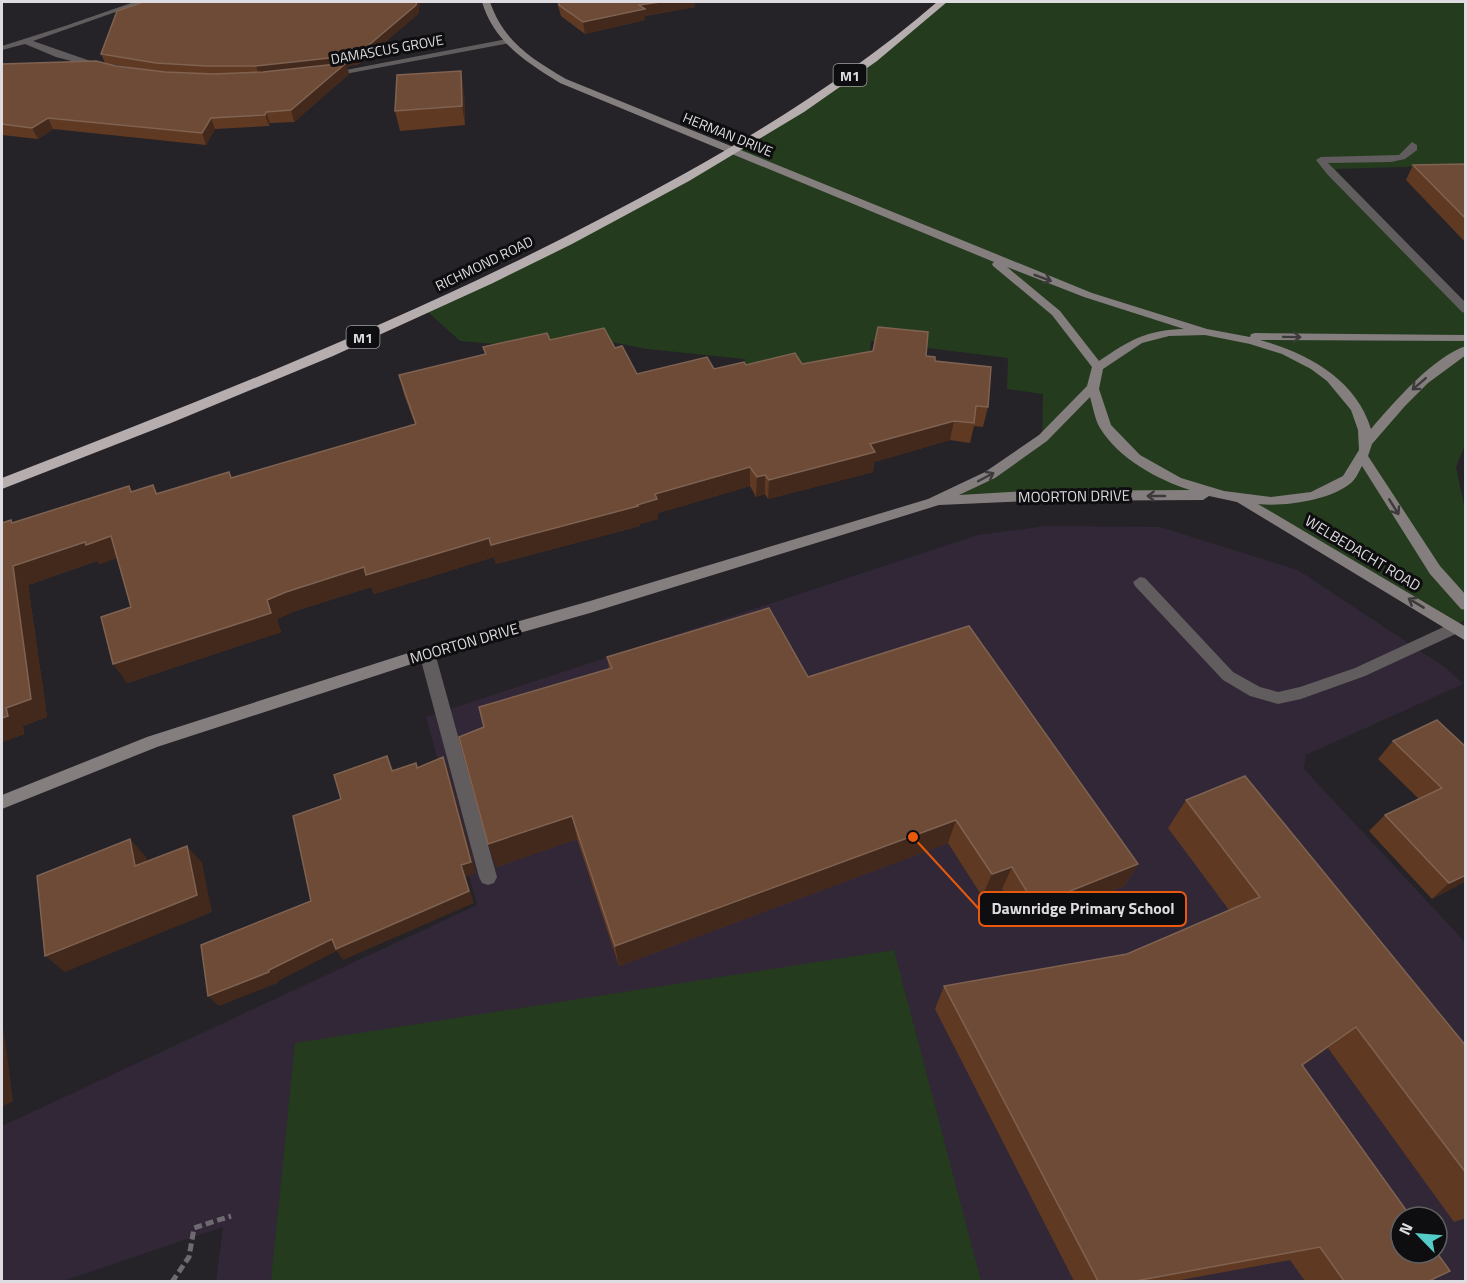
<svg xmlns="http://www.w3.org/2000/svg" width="1467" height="1283" font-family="'Titillium Web',sans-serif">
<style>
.education{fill:#312736;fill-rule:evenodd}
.green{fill:#253b1e}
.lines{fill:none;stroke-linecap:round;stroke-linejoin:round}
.path{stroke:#6d6b6f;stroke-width:5;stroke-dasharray:8 4;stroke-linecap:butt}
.lane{fill:#615d5e;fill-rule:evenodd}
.street{fill:#615d5e;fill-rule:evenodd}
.secondary{fill:#847e7e;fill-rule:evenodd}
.highway{fill:#b6adae;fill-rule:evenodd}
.wall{fill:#603922}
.shaded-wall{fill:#42291c}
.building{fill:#6d4b37;stroke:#7f6251;stroke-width:1.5}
.oneway{stroke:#3d3a3b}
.labels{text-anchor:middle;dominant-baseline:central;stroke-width:6;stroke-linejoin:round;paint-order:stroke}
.far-street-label{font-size:14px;fill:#dedce0;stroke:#0e0d0f}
.shield{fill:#0e0d0f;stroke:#a09ea1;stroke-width:1.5}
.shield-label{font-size:14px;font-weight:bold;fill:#dedce0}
.street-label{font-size:15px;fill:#dedce0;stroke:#0e0d0f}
.leader{fill:none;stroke:#e8590c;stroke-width:2}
.callout-dot{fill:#e8590c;stroke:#0e0d0f;stroke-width:2}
.callout{fill:#0e0d0f;stroke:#e8590c;stroke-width:2}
.callout-label{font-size:16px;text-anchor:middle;font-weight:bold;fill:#dedce0}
</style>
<rect width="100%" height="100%" fill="#252328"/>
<path class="education" d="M1046 526 1160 527 1298 570 1446 668 1463 684 1306 755 1304 769 1465 942V1281H216L223 1227 63 1281 2 1282V1126L477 905 426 717 978 535ZM1401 1217H1437V1253H1401Z"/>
<g class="green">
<path d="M946 2H1465V165L1335 169 1465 304V445L1456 467 1465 510 1466 619 1452 628 1240 502 1215 496H1099L933 503 990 474 1042 437 1043 394 1007 389 1008 358 871 341 868 371 743 366 745 359 647 349 585 337 555 349 460 341 427 311 617 217 855 74Z"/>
<path d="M894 950 981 1281H271L295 1043Z"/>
</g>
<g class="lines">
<path class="path" d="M172 1282 189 1257 194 1228 231 1216"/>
<g class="lane">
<path d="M1412 142 1417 145V150L1405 159 1391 162 1328 163 1466 303V313L1462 312 1327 174 1316 160 1321 157 1399 155Z"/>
<path d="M1140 577 1145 578 1233 672 1260 687 1278 692 1300 687 1355 668 1450 624H1460L1462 628 1460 632 1365 676 1301 699 1278 704 1250 696 1223 680 1135 586 1133 582Z"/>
<path d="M427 647 432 649 435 653 497 877 494 883 488 885 482 883 479 877 419 653 422 649Z"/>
</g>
<g class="street">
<path d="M134 2H144L33 41 102 65V69L56 57 25 44 2 50V46L65 26Z"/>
<path d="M507 39 511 41 510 43 329 77 325 74Z"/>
</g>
<path class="secondary" d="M482 2H490C504 42 531 58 566 79L1092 293 1207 329 1250 337 1251 334 1255 333 1466 335V341L1260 340C1307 353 1356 379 1371 429 1392 404 1434 356 1466 346V355L1428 383 1405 406 1372 444 1368 456 1440 566 1466 595V610L1461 609 1430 574 1362 466C1359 471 1356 479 1351 483 1331 500 1285 507 1258 504L1466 627V641L1237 502 1209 496 1203 500 1027 501 939 505 590 613 427 659 157 747 2 809V795L147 737 427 647 590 601 928 499 985 472 1039 435 1087 386 1092 367 1052 315 993 266 992 264 994 262 560 83C526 62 494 42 482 2ZM1007 267 1084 297 1184 329C1146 330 1130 340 1099 361L1060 311ZM1205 335 1250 344 1282 354 1311 369 1327 381 1351 410 1358 430 1359 450 1343 476 1311 492 1271 497 1224 491 1181 478 1140 455 1111 425 1099 389 1103 369 1142 343 1169 336ZM1090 397C1093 407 1095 420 1100 428 1118 458 1158 480 1190 490L1027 491 959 495 995 478 1047 441Z"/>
<path class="highway" d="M937 2H947L877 61 804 112 689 181 572 244 493 283 333 356 171 423 2 489V478C204 400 407 320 600 219 719 157 835 90 937 2Z"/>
</g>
<g class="wall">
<path d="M143 2H424H420L418 14 359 64 347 66 349 74 294 122 270 123 269 126 215 129 206 145 53 129 38 139 2 135V64L116 66 134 68 105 63 101 54Z"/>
<path d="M557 2H695V7L645 16V20L585 34 561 16Z"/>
<path d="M464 90 465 125 400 131 395 111Z"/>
<path d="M1466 164V243L1406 180 1413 165Z"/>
<path d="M550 340 615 348 637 374 714 369 746 365 802 364 926 356 935 361 988 407 983 427 974 426 970 443 950 440 874 462 873 472 768 499 765 494 756 497 750 486 658 513V519L640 524V526L496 564 494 557 374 594 371 587 295 611 277 619 281 632 127 683 131 607 117 558 99 564 97 561 28 585 47 717 23 726 24 734 2 742 14 523 129 486 132 492 153 485 158 494 229 472 232 478 415 424 404 395 399 375 485 354 483 347Z"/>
<path d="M607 657 808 677 1138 864 1124 886 1024 927 1002 889 982 896 948 843 619 966 577 839 496 867 484 727 609 669Z"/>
<path d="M1393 741 1466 747V881L1432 899 1369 831 1385 815 1419 799 1378 759Z"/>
<path d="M1186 800 1466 1046V1218L1454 1222 1328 1048 1303 1066 1429 1281H1305L1290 1260 1175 1281H1074L935 1009 944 986 1127 954 1229 910 1168 828Z"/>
</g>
<g class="shaded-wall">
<path d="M417 2H420L418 14 359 64 347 66 349 74 294 122 291 110 259 75 256 66Z"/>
<path d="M660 2H695V7L645 16V20L585 34 583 22 639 5Z"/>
<path d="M461 71 464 90 465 125 462 106Z"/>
<path d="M266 112 270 123 269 126 265 115Z"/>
<path d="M48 118 53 129 38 139 32 128Z"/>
<path d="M211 118 215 129 206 145 202 133Z"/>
<path d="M954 421 950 440 874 462 873 472 768 499 769 480 870 444Z"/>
<path d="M750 467V486L658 513V519L640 524V526L496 564 491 545 637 505 655 494Z"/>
<path d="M765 475V494L756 497 757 477Z"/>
<path d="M111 536 123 556 99 564 97 561 28 585 47 717 23 726 24 734 2 742V718L6 708 13 566 85 542Z"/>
<path d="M489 538 494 557 374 594 371 587 295 611 277 619 281 632 127 683 113 664 286 592 364 567Z"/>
<path d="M387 756 393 769 398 784 392 771Z"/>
<path d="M443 757 448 770 476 873 466 877 474 903 343 960 337 951 278 981V983L219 1006 208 996 269 970Z"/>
<path d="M572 816 577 839 496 867 488 844Z"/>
<path d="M956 820 948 843 619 966 615 946Z"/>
<path d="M130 839 146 857 151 884 135 866Z"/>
<path d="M187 846 202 863 212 912 65 972 45 956Z"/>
<path d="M1138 864 1124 886 1024 927 1035 905Z"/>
<path d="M1012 867 1002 889 982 896 992 874Z"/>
<path d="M1466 875V881L1432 899 1449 883Z"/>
<path d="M2 1018 13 1101 2 1107Z"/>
<path d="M1356 1027 1328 1048 1276 1085 1302 1065Z"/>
</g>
<g class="building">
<path d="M143 2H417L416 5 357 55 256 66H206L156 63 101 54 117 11Z"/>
<path d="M559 2H660L639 5 645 9 583 22 559 5Z"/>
<path d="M96 61 116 66 165 72 214 74 263 72 346 63 291 110 266 112 265 115 211 118 202 133 48 118 32 128 2 124V64Z"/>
<path d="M461 71 462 106 395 111 397 75Z"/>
<path d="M1466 164V219L1413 165Z"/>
<path d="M878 327 928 332 926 356 935 357V361L991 367 988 407 976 406 974 423 954 421 870 444 875 452 769 480 765 475 757 477 750 467 655 494 657 499 637 505 638 506 491 545 489 538 366 575 364 567 286 592 267 600 271 613 113 664 101 617 131 607 111 536 86 545 85 542 13 566 31 699 6 708 8 716 2 718V523L11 520 12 523 129 486 131 492 153 485 156 494 229 472 231 478 416 424 399 375 486 354 483 347 547 333 550 340 604 328 615 348 622 346 637 374 707 357 714 369 744 362 746 365 795 353 802 364 873 351Z"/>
<path d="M769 608 808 677 969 626 1138 864 1035 905 1012 867 992 874 956 820 615 946 572 816 488 844 459 737 484 727 479 707 612 668 607 657Z"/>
<path d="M1437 720 1466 747V875L1449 883 1385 815 1442 788 1393 741Z"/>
<path d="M387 756 392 771 416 763 417 768 443 757 471 862 461 865 469 891 336 949 332 939 269 970V972L208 996 201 945 311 901 293 816 341 799 334 775Z"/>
<path d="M1245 776 1466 1046V1173L1356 1027 1302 1065 1411 1217H1401V1253H1437L1450 1271 1429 1281H1344L1320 1247 1135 1281H1098L944 986 1127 954 1260 897 1186 800Z"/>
<path d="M130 839 135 866 187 846 197 895 45 956 37 876Z"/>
</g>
<defs><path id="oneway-shaft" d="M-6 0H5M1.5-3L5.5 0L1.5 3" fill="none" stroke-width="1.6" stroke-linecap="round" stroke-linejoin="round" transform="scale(1.5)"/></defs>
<g class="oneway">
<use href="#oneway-shaft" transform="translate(1043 278) rotate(21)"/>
<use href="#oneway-shaft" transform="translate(1292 337) rotate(1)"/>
<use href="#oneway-shaft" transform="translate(1419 384) rotate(139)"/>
<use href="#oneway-shaft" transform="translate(986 477) rotate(-28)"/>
<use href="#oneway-shaft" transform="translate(1156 496) rotate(180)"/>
<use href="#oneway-shaft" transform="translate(1394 507) rotate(58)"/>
<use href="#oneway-shaft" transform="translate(1416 603) rotate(-149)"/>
</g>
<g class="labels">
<g class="far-street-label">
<text transform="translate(387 49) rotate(-10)">DAMASCUS GROVE</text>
<text transform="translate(728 134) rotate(22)">HERMAN DRIVE</text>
<text transform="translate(484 263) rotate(-26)">RICHMOND ROAD</text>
</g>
<g class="shield">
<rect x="833.5" y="64" width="33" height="22" rx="4.5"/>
<rect x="346.5" y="326" width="33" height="22" rx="4.5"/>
</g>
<g class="shield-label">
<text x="850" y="75">M1</text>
<text x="363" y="337">M1</text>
</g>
<g class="street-label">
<text transform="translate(1074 496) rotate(-1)">MOORTON DRIVE</text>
<text transform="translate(1363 553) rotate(31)">WELBEDACHT ROAD</text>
<text transform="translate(464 643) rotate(-16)">MOORTON DRIVE</text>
</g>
</g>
<path class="leader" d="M913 837L979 909"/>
<circle class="callout-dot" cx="913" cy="837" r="6"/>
<rect class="callout" x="979" y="892" width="207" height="34" rx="6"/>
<g class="callout-label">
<text x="1083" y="914">Dawnridge Primary School</text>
</g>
<rect width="1467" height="1283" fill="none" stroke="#dedce0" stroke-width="6"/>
<g transform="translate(1419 1235) rotate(295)"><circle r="28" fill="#0e0d0f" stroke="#616063" stroke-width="1.5"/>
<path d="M0-4.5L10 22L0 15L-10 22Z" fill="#54cdc8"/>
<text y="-9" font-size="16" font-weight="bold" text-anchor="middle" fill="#dedce0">N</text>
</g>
</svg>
